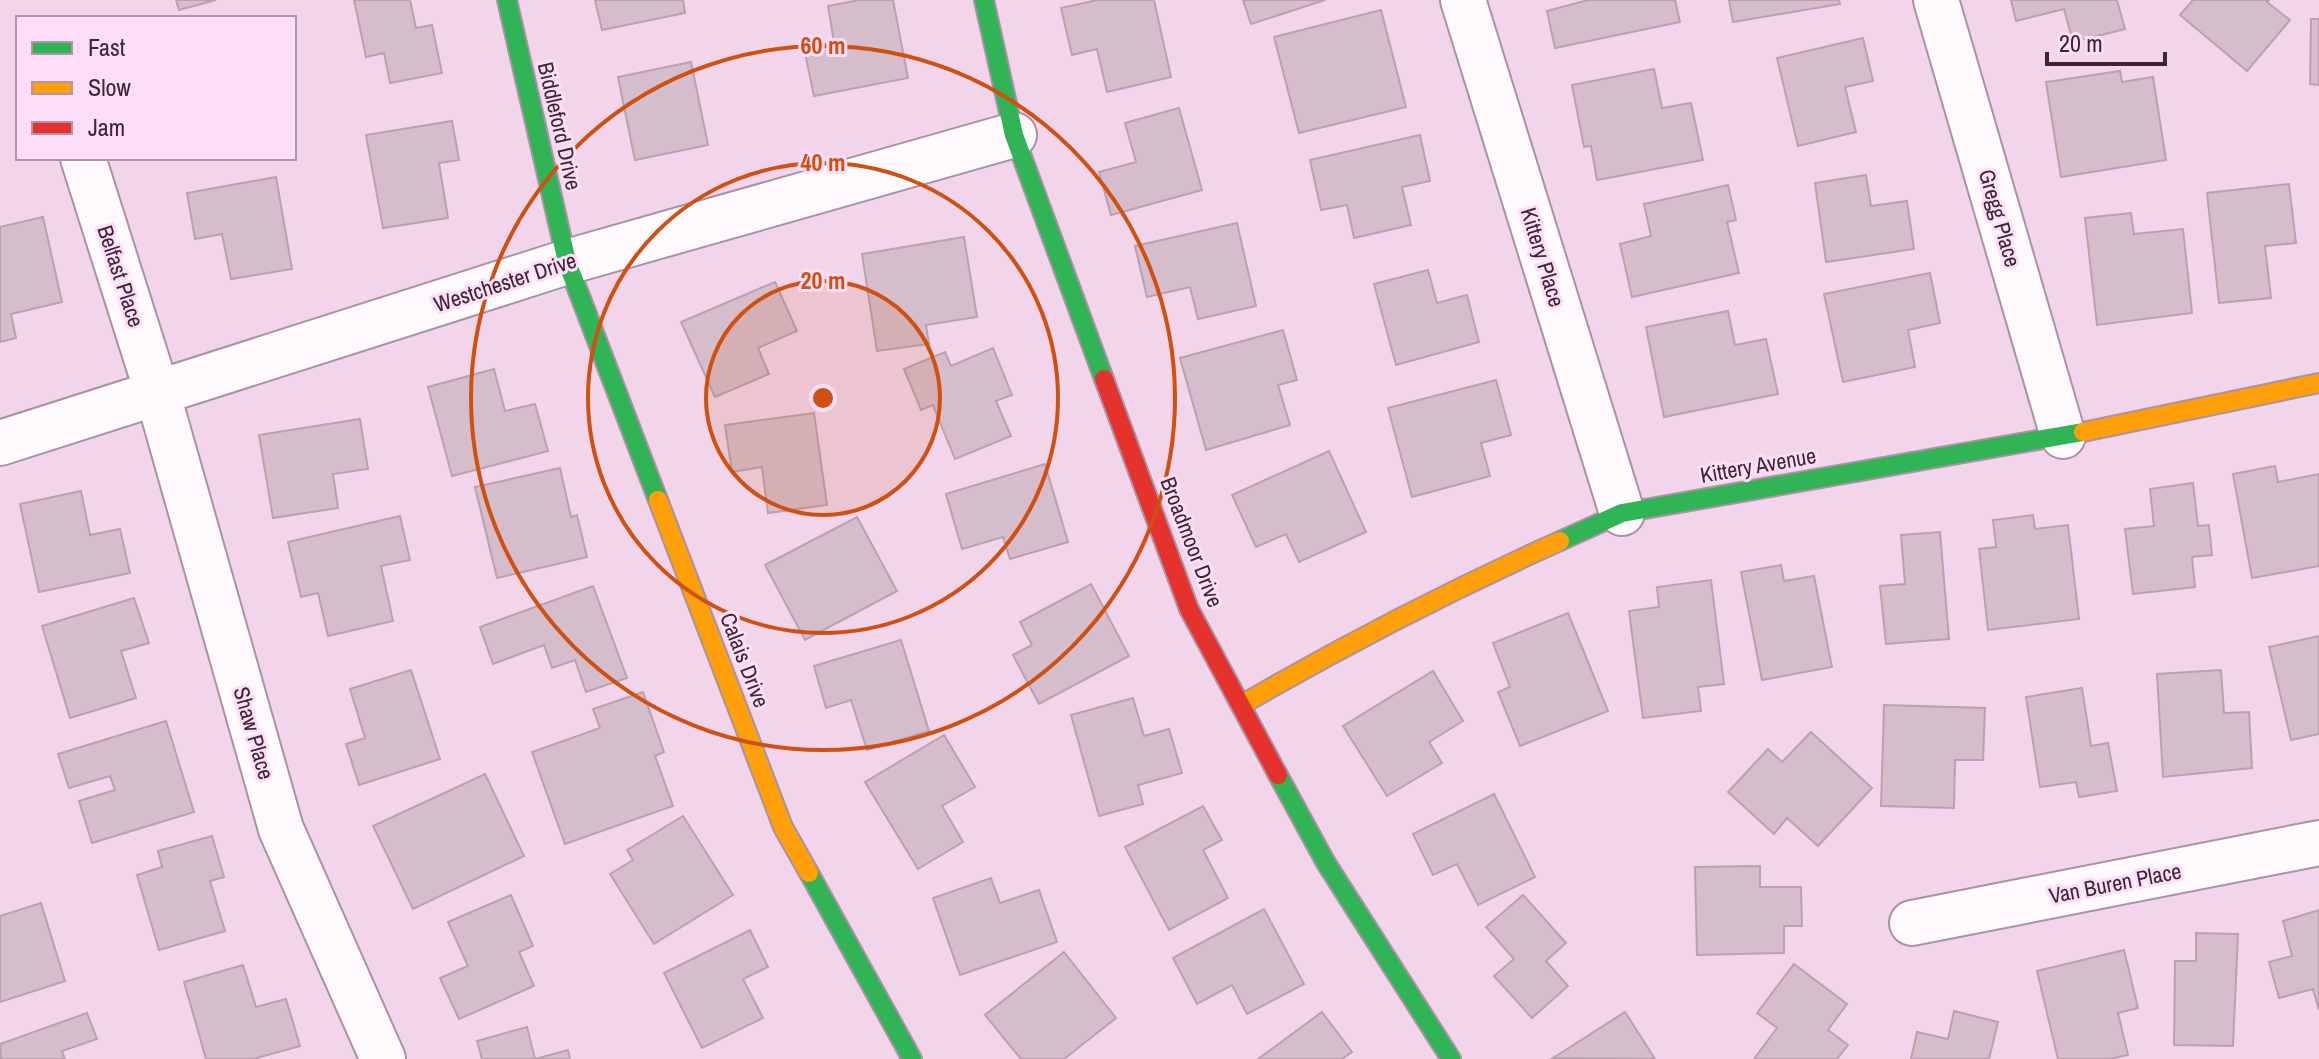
<svg xmlns="http://www.w3.org/2000/svg" width="2319" height="1059" font-family="'Archivo Narrow',sans-serif">
<style>
.building{fill:#d5bdcb;stroke:#b9a1af;stroke-width:2}
.lines{fill:none;stroke-linecap:round;stroke-linejoin:round}
.street-casing{stroke:#a892a3;stroke-width:48}
.fast-casing{stroke:#a892a3;stroke-width:22}
.slow-casing{stroke:#a892a3;stroke-width:22}
.jam-casing{stroke:#a892a3;stroke-width:22}
.street{stroke:#fdf9fc;stroke-width:44}
.fast{stroke:#30b455;stroke-width:18}
.slow{stroke:#ff9f0a;stroke-width:18}
.jam{stroke:#e5322d;stroke-width:18}
.ring{fill:none;stroke:#ce5112;stroke-width:4}
.labels{text-anchor:middle;dominant-baseline:central;stroke-width:6;stroke-linejoin:round;paint-order:stroke}
.street-label{font-size:22px;fill:#3a2635;stroke:#fedef6}
.centre{fill:#ce5112;stroke:#fedef6;stroke-width:4}
.ring-label{font-size:24px;text-anchor:middle;font-weight:bold;fill:#ce5112;stroke:#fedef6;stroke-width:6;stroke-linejoin:round;paint-order:stroke}
</style>
<rect width="100%" height="100%" fill="#f2d5eb"/>
<g class="building">
<path d="M176 0H216L179 10Z"/>
<path d="M354 0H410L416 28 432 25 442 73 390 83 384 53 366 57Z"/>
<path d="M595 0H683L685 13 602 30Z"/>
<path d="M859 0H893L908 78 814 96 804 48 834 42 828 6Z"/>
<path d="M1097 0H1154L1171 77 1107 92 1097 49 1072 55 1061 8Z"/>
<path d="M1243 0H1325L1251 24Z"/>
<path d="M1588 0H1675L1680 22 1555 48 1547 11Z"/>
<path d="M1729 0H1839L1840 4 1733 22Z"/>
<path d="M2011 0H2117L2125 29 2073 42 2064 9 2016 21Z"/>
<path d="M2193 0H2269L2267 2 2290 20 2247 71 2180 15Z"/>
<path d="M1381 10 1406 107 1299 133 1274 37Z"/>
<path d="M2311 19H2319V85L2310 84Z"/>
<path d="M1863 38 1873 81 1845 87 1856 132 1798 146 1777 58Z"/>
<path d="M691 62 708 145 635 160 618 77Z"/>
<path d="M1654 69 1662 108 1691 103 1703 160 1597 180 1591 146 1584 147 1572 85Z"/>
<path d="M2120 71 2122 82 2153 77 2166 160 2061 177 2046 82Z"/>
<path d="M1179 108 1202 190 1111 215 1099 172 1136 162 1125 123Z"/>
<path d="M452 121 459 160 439 163 448 218 383 228 366 135Z"/>
<path d="M1420 135 1430 181 1402 187 1411 225 1354 238 1347 205 1321 210 1310 160Z"/>
<path d="M1866 175 1871 206 1907 201 1914 249 1826 262 1815 183Z"/>
<path d="M276 177 292 269 231 279 222 234 195 239 187 193Z"/>
<path d="M2289 184 2296 243 2265 246 2271 298 2219 303 2207 193Z"/>
<path d="M1728 185 1736 220 1727 222 1739 273 1632 297 1620 244 1651 236 1644 204Z"/>
<path d="M2131 213 2134 234 2183 229 2192 313 2097 325 2085 218Z"/>
<path d="M43 217 62 302 11 314 16 338 0 342V227Z"/>
<path d="M1237 223 1256 306 1198 319 1190 287 1147 297 1135 246Z"/>
<path d="M964 237 977 317 926 325 929 344 877 351 862 254Z"/>
<path d="M1428 270 1437 303 1467 295 1479 342 1396 365 1374 284Z"/>
<path d="M1930 273 1940 323 1908 330 1915 367 1843 382 1824 294Z"/>
<path d="M775 282 797 331 758 348 769 374 715 397 681 322Z"/>
<path d="M1728 311 1735 345 1766 339 1778 394 1664 417 1646 327Z"/>
<path d="M1283 330 1297 380 1278 385 1290 425 1206 450 1180 358Z"/>
<path d="M993 348 1012 395 996 401 1011 436 955 459 933 405 921 410 904 369 945 352 951 366Z"/>
<path d="M494 369 505 411 535 404 548 451 452 476 428 387Z"/>
<path d="M1496 380 1511 435 1481 443 1490 476 1412 497 1388 408Z"/>
<path d="M814 413 827 505 768 513 762 467 732 472 725 425Z"/>
<path d="M360 419 368 469 333 474 338 508 273 518 259 435Z"/>
<path d="M1329 451 1366 532 1299 562 1286 534 1256 547 1232 495Z"/>
<path d="M1045 464 1068 542 1010 559 1003 537 962 549 946 494Z"/>
<path d="M2275 466 2278 482 2319 474V566L2252 578 2233 474Z"/>
<path d="M560 468 571 517 577 515 587 557 497 578 475 487Z"/>
<path d="M2193 483 2198 526 2209 525 2212 555 2192 557 2195 587 2133 594 2125 529 2154 526 2150 489Z"/>
<path d="M81 491 90 535 120 529 130 573 39 592 20 504Z"/>
<path d="M2033 515 2035 529 2068 525 2079 619 1988 630 1979 549 1996 547 1993 520Z"/>
<path d="M400 516 410 560 381 566 393 621 328 636 318 593 301 597 288 542Z"/>
<path d="M857 517 897 591 805 640 765 565Z"/>
<path d="M1940 532 1949 639 1886 644 1880 586 1905 584 1901 535Z"/>
<path d="M1781 565 1784 581 1814 576 1832 667 1762 680 1741 572Z"/>
<path d="M1711 580 1724 684 1698 687 1701 711 1643 718 1629 611 1659 607 1657 587Z"/>
<path d="M1091 584 1129 656 1039 704 1013 655 1032 645 1020 622Z"/>
<path d="M593 586 627 678 586 692 575 660 552 668 544 645 493 664 480 627Z"/>
<path d="M134 598 149 643 121 651 136 698 70 718 42 626Z"/>
<path d="M1568 613 1608 711 1520 746 1498 692 1510 687 1493 643Z"/>
<path d="M2319 636V734L2291 740 2269 647Z"/>
<path d="M901 640 929 731 867 750 851 700 826 708 814 666Z"/>
<path d="M411 670 440 759 359 785 346 744 365 738 350 689Z"/>
<path d="M2221 670 2224 713 2249 712 2252 768 2163 777 2157 674Z"/>
<path d="M1433 671 1463 721 1429 742 1442 763 1387 796 1343 726Z"/>
<path d="M2082 688 2091 746 2108 743 2117 791 2079 797 2076 782 2040 787 2026 697Z"/>
<path d="M643 692 664 752 655 756 673 806 565 844 532 752 600 728 593 709Z"/>
<path d="M1133 698 1144 736 1169 729 1182 773 1138 785 1143 804 1099 816 1071 715Z"/>
<path d="M1884 705 1985 708 1983 760H1955L1954 808 1881 806Z"/>
<path d="M166 721 194 812 92 843 79 801 115 790 110 776 69 788 58 754Z"/>
<path d="M1811 732 1872 788 1818 846 1787 818 1774 834 1728 792 1768 749 1782 762Z"/>
<path d="M944 735 975 787 942 806 963 842 918 869 865 782Z"/>
<path d="M485 774 524 856 413 909 373 826Z"/>
<path d="M1494 794 1535 877 1478 905 1457 864 1433 875 1413 834Z"/>
<path d="M1203 806 1222 840 1203 850 1228 898 1169 930 1125 847Z"/>
<path d="M683 816 733 895 654 944 610 874 633 860 627 850Z"/>
<path d="M212 836 224 877 210 881 225 931 159 950 137 875 162 867 158 851Z"/>
<path d="M1760 866V887H1801L1802 926H1784V953L1697 955 1695 867Z"/>
<path d="M991 878 1000 903 1039 890 1057 942 960 975 933 898Z"/>
<path d="M511 895 533 946 519 952 534 986 459 1019 440 978 468 966 448 922Z"/>
<path d="M1523 895 1566 943 1546 961 1568 986 1532 1018 1494 976 1514 959 1486 927Z"/>
<path d="M41 903 65 981 0 1002V916Z"/>
<path d="M1264 909 1304 984 1247 1014 1232 985 1197 1004 1173 958Z"/>
<path d="M2319 910V1010L2313 989 2279 998 2269 962 2292 956 2283 921Z"/>
<path d="M750 930 768 967 743 979 763 1018 702 1048 664 973Z"/>
<path d="M2196 933 2238 934 2233 1046 2174 1045 2175 961H2196Z"/>
<path d="M2124 950 2138 1008 2118 1013 2128 1055 2109 1059H2058L2037 971Z"/>
<path d="M1064 952 1116 1018 1064 1059H1021L985 1015Z"/>
<path d="M1794 964 1847 1004 1828 1030 1848 1045 1837 1059H1754L1777 1028 1757 1013Z"/>
<path d="M243 965 256 1007 286 999 300 1046 253 1059H206L184 982Z"/>
<path d="M1954 1011 1998 1022 1989 1059H1911L1917 1032 1948 1039Z"/>
<path d="M1322 1012 1352 1052 1342 1059H1258Z"/>
<path d="M1625 1012 1655 1059 1553 1058Z"/>
<path d="M87 1013 97 1039 62 1051 65 1059H1L0 1044Z"/>
<path d="M527 1027 535 1059 568 1050 570 1059H482L477 1041Z"/>
</g>
<g class="lines">
<g class="street-casing">
<g id="street">
<path d="M1463 0 1622 513"/>
<path d="M1936 0 2063 436"/>
<path d="M83 158 158 395 281 829 383 1059"/>
<path d="M0 443 567 262 1014 135"/>
<path d="M1912 923 2319 843"/>
</g>
</g>
<g class="fast-casing">
<g id="fast">
<path d="M507 0 567 262 658 500"/>
<path d="M984 0 1014 135 1104 379"/>
<path d="M1560 541 1622 513 2083 432"/>
<path d="M1278 775 1326 863 1451 1059"/>
<path d="M809 873 912 1059"/>
</g>
</g>
<g class="slow-casing">
<g id="slow">
<path d="M2083 432 2319 383"/>
<path d="M658 500 783 827 809 873"/>
<path d="M1243 704C1346 644 1451 590 1560 541"/>
</g>
</g>
<g class="jam-casing">
<path id="jam" d="M1104 379 1189 609 1278 775"/>
</g>
<use href="#street" class="street"/>
<use href="#fast" class="fast"/>
<use href="#slow" class="slow"/>
<use href="#jam" class="jam"/>
</g>
<circle cx="823" cy="398" r="117" fill="#ce5112" fill-opacity=".12"/>
<g class="ring">
<circle cx="823" cy="398" r="117"/>
<circle cx="823" cy="398" r="235"/>
<circle cx="823" cy="398" r="352"/>
</g>
<g class="labels">
<g class="street-label">
<text transform="translate(560 126) rotate(77)">Biddleford Drive</text>
<text transform="translate(2000 218) rotate(74)">Gregg Place</text>
<text transform="translate(1543 257) rotate(73)">Kittery Place</text>
<text transform="translate(121 276) rotate(72)">Belfast Place</text>
<text transform="translate(505 282) rotate(-18)">Westchester Drive</text>
<text transform="translate(1758 465) rotate(-10)">Kittery Avenue</text>
<text transform="translate(1192 542) rotate(69)">Broadmoor Drive</text>
<text transform="translate(745 660) rotate(69)">Calais Drive</text>
<text transform="translate(254 733) rotate(74)">Shaw Place</text>
<text transform="translate(2115 883) rotate(-11)">Van Buren Place</text>
</g>
</g>
<circle cx="823" cy="398" r="12" class="centre"/>
<g class="ring-label">
<text x="823" y="54">60 m</text>
<text x="823" y="171">40 m</text>
<text x="823" y="289">20 m</text>
</g>
<rect x="16" y="16" width="280" height="144" fill="#fedef6" stroke="#b094a9" stroke-width="2"/>
<rect x="32" y="42" width="40" height="12" fill="#30b455" stroke="#b094a9" stroke-width="2"/>
<text x="88" y="56" font-size="24" fill="#3a2635">Fast</text>
<rect x="32" y="82" width="40" height="12" fill="#ff9f0a" stroke="#b094a9" stroke-width="2"/>
<text x="88" y="96" font-size="24" fill="#3a2635">Slow</text>
<rect x="32" y="122" width="40" height="12" fill="#e5322d" stroke="#b094a9" stroke-width="2"/>
<text x="88" y="136" font-size="24" fill="#3a2635">Jam</text>
<path d="M2047 52v12h118v-12" fill="none" stroke="#3a2635" stroke-width="4"/>
<text x="2059" y="52" font-size="24" fill="#3a2635" stroke="#fedef6" stroke-width="6" paint-order="stroke">20 m</text>
</svg>
